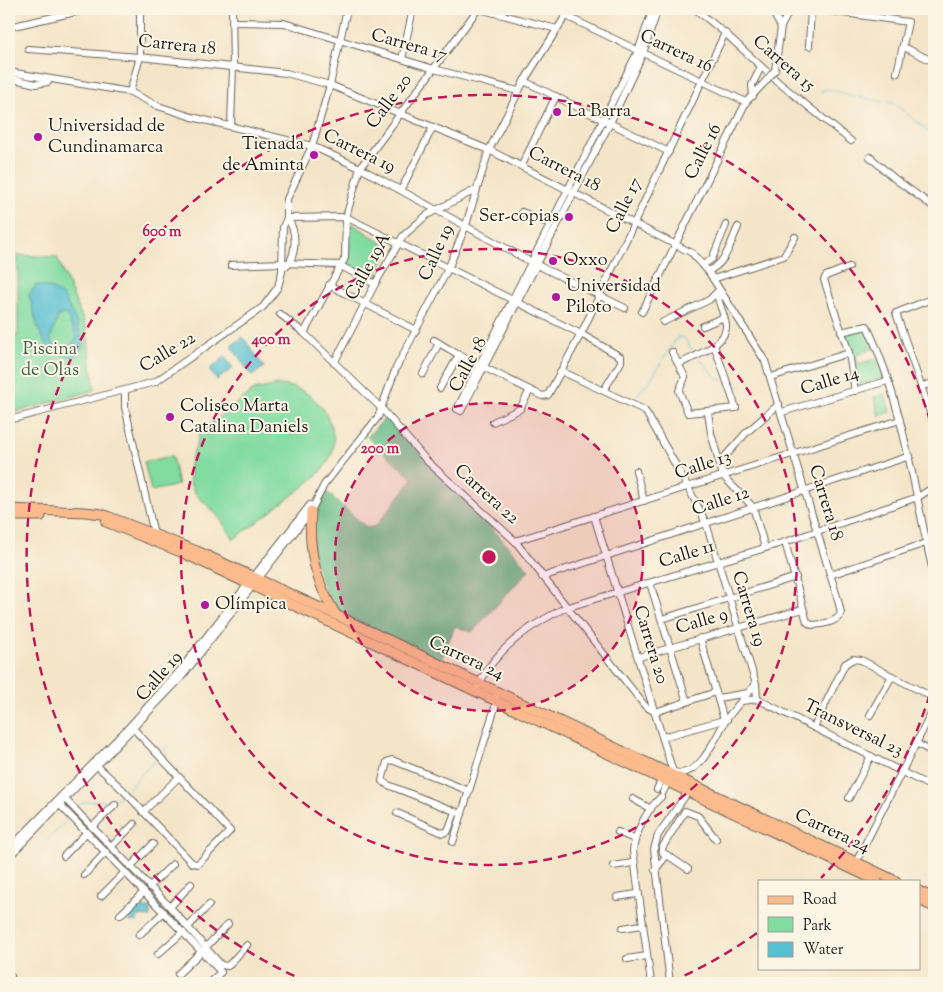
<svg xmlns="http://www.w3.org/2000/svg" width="943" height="992" font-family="'Sorts Mill Goudy',serif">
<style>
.green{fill:#82dca2;stroke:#4f7c5f}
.forest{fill:#69bc88;stroke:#426c52}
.water{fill:#56bfd2;stroke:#396e77;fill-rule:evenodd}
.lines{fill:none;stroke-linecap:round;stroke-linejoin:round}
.stream{stroke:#56bfd2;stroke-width:1}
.minor-casing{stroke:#686259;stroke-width:8}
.major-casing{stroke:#686259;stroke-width:11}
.minor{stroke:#fff;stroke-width:6}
.major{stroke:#fbbb8d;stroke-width:9}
.minor-bridge-casing{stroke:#686259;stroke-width:8;stroke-linecap:butt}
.minor-bridge{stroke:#fff;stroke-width:6}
.ring{fill:none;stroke:#c2185b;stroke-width:2.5;stroke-dasharray:9 6}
.poi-dot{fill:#b5179e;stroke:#fcf5e5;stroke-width:2}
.labels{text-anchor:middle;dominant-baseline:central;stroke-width:4;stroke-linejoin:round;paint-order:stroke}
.street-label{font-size:18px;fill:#1c1c1c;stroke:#fcf5e5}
.poi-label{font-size:18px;fill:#1c1c1c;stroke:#fcf5e5;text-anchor:start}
.park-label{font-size:18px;fill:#405f4b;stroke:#fcf5e5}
.centre{fill:#c2185b;stroke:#fcf5e5;stroke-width:2.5}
.ring-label{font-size:15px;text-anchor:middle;font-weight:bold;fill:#c2185b;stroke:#fcf5e5;stroke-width:4;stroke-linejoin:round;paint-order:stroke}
</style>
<rect width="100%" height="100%" fill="#fcf5e5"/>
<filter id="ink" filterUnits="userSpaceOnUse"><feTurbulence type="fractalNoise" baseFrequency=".02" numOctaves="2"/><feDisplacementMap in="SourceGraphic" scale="10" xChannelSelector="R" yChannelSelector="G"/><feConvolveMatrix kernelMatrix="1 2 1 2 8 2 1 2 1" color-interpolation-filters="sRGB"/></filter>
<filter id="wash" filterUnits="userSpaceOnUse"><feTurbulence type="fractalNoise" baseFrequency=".0096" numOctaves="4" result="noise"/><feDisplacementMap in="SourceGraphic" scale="20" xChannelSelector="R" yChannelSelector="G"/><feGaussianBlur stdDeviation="1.12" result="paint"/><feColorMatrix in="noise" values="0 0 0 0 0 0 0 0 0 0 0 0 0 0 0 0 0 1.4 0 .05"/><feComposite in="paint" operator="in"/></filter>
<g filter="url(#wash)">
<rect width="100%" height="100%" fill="#f4e5c9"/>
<g class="green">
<path d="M348 221 390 248 374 279 344 263 350 258Z"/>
<path d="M18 255 57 257 86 327 95 390 9 414V337L18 336Z"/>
<path d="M866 329 874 348 855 356 859 364 877 358 883 376 882 378 856 386 852 352 845 332Z"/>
<path d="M279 385C298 386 314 395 324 411 350 456 319 475 286 500 269 513 252 526 234 539 228 531 223 522 216 514 202 497 186 495 190 465 191 454 198 444 200 432L254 390Z"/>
<path d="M885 394 890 412 879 416 874 397Z"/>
<path d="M172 456 178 485 151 491 144 462Z"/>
</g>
<path class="forest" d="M386 417 465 498 529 570 472 632 455 626 441 660C412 647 365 630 341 612 323 599 310 552 312 531 313 517 320 504 327 492L367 528 376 526 413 479 367 437Z"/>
<g class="water">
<path d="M36 285C46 286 58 290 64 298 69 304 84 338 83 346 82 351 78 354 73 357 38 354 38 323 29 295ZM66 314 77 338 68 349 53 344 50 339 59 315Z"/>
<path d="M243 337 264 367 252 376 231 346Z"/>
<path d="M225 357 233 368 217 380 209 370Z"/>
<path d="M136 908H150V917L138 916 137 921 130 922 131 913Z"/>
</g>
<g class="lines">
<g class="stream">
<path d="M820 92 828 89 862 98 894 103 927 130 934 139"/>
<path d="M699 358 715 376 723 381"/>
<path d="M731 385 742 386"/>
<path d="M638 394 651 379 675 340 679 337 684 338 695 354"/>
<path d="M161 754 169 745"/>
<path d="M127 790 157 758"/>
<path d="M77 806C90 796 109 806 122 795"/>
<path d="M48 840 68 819"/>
</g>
</g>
</g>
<g filter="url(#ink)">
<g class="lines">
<g class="minor-casing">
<g id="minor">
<path d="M479 9 557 29"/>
<path d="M653 9 638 51 457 409 461 411 610 123 643 53 658 9"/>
<path d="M695 9 725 33 778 82 851 141"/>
<path d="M771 9 781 27"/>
<path d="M816 9 908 22 897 73"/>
<path d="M566 16 746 102"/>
<path d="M233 22 284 23 434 69 518 91"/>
<path d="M9 27 89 9"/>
<path d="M809 46 811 9"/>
<path d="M904 47 934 62"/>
<path d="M28 49 140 57 286 73 330 85 489 150 692 253 708 271 765 361 838 600 841 613C838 622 821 625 812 625L807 622 785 542"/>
<path d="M402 59 413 9"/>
<path d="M775 70 781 27 790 9"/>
<path d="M9 72 130 92 158 106 192 117 312 146 360 168 531 262 625 308"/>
<path d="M9 78 36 84 48 82"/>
<path d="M524 81 669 152"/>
<path d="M130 92 140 57V9"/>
<path d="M753 96 752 85 761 67"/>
<path d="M231 126 233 67 232 9"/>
<path d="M870 157 895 179 934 207"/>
<path d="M522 165 556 96"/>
<path d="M401 190 433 127"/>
<path d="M522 212 550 224"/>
<path d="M287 218 346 217 581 334 621 357V362L604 390"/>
<path d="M287 218C297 230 297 253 287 266"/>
<path d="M231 265 283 263 339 265 375 284"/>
<path d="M703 265 712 259 726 225"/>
<path d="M849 267 826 276 824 280 849 353 855 391"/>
<path d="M708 271C726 264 730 244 738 227"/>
<path d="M713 279 784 256 795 237"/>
<path d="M329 285 416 330"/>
<path d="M934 298 896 313 934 424"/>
<path d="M642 312 746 102 765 82"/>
<path d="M280 314 304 333 382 409 427 461 515 541 645 706 655 712 716 692"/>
<path d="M663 322 709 300 719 290"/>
<path d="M703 326 724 317"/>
<path d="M841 332 867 326C904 405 914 492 934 576"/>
<path d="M304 333 345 258 346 217 360 168 478 9"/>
<path d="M434 340 459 355 542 396 548 395 581 334 725 33"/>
<path d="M672 352 685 377 679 391 688 413 736 408 714 345"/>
<path d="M334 363 375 284 403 236 427 215 475 190"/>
<path d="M679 364C693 357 727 345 726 325 725 316 720 307 718 298L721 292"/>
<path d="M561 371 644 410 647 414 688 487 706 523 756 684 757 699"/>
<path d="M423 374 439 343"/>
<path d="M771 377 849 353"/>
<path d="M922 386 934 383"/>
<path d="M440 388 459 355"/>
<path d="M125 390V407L154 534"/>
<path d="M708 412 711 433 723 476 753 507 765 548"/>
<path d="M782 412 887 381"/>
<path d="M9 420 155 382 263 307 278 287 282 272 283 227 287 218V199L312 146 330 85 347 9"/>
<path d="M493 422 520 409 530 390"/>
<path d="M720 462 746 433 779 404"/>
<path d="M636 471 644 501"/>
<path d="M594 516 673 772 663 792"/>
<path d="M515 541 900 420"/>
<path d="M830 575 926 543"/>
<path d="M542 577 910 456"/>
<path d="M650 583 687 702"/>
<path d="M662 619 796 577"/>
<path d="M700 638 724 720"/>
<path d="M639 657 803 609"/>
<path d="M478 686C495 650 530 625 565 608L785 542 918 497 934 487"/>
<path d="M718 698 748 693"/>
<path d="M742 701 757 699 934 788"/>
<path d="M870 715 892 676"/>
<path d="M814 727 845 664 853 659 861 660 934 698"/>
<path d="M663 737 727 719"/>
<path d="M916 743 934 753"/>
<path d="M94 763 123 790 192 863 198 864 230 831 131 726"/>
<path d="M674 772C701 780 716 734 728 717 737 706 746 695 756 684"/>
<path d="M657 789 663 777"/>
<path d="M64 798 170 907 221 965 228 966 247 945"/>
<path d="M849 798 871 756"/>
<path d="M633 799 651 809"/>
<path d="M58 803 221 972 209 983"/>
<path d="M143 812 178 778"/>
<path d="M397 813 443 833 448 831 455 812"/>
<path d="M462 814 388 785 382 781 387 762 392 760 469 791"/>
<path d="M92 827 115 805"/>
<path d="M618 832 634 839"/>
<path d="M453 842 497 701 496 698"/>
<path d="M111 847 134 824"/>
<path d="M9 849 130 726 177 674 310 505"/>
<path d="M667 855 688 869"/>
<path d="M64 856 87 832"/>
<path d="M9 857 180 679 311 511 324 485 378 417 396 368 448 269 466 225 489 150 524 81 570 9"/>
<path d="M855 864 934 708"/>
<path d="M613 866 633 863"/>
<path d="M130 867 153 844"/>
<path d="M655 870 667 855 663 853 662 848 685 811 698 816 716 839"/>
<path d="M84 875 106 852"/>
<path d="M149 887 173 864"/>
<path d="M101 896 125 872"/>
<path d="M617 897 637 894"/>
<path d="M170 907 191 884"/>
<path d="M120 915 144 892"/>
<path d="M188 927 209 905"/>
<path d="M623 928 642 925"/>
<path d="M139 935 164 912"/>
<path d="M206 947 228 924"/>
<path d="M158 954 183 932"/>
<path d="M627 959 647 956"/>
<path d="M178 974 202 951"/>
<path d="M9 979 11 976"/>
<path d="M651 983 633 851C635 833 647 809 661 797"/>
<path d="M670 983 654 849 658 835 690 789"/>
</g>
</g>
<g class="major-casing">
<g id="major">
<path d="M9 509 85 512 102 514 197 551 336 615 896 881"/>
<path d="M311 511C308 550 315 581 336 615"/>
<path d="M9 516H41"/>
<path d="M106 522 183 553 877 881"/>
<path d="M919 891 934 898"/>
<path d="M919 900 934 907"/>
</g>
</g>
<use href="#minor" class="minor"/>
<use href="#major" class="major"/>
<g class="minor-bridge-casing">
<path id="minor-bridge" d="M765 82 775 70"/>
</g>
<use href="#minor-bridge" class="minor-bridge"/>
</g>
</g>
<circle cx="489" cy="557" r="154" fill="#c2185b" fill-opacity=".12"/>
<g class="ring">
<circle cx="489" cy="557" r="154"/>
<circle cx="489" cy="557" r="308"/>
<path d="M934 680A462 462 0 0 1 821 878M757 933A462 462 0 0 1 670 982M308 982A462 462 0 1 1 934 434"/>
</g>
<g class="poi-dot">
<circle cx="557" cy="112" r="5"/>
<circle cx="38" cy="137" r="5"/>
<circle cx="314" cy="155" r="5"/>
<circle cx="569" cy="217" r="5"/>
<circle cx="553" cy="261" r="5"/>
<circle cx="556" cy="297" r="5"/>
<circle cx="170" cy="417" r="5"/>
<circle cx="205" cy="605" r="5"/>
</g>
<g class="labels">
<g class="street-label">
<text transform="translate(177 46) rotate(6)">Carrera 18</text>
<text transform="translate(409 46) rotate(16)">Carrera 17</text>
<text transform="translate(676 52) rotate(25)">Carrera 16</text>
<text transform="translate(783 64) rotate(41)">Carrera 15</text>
<text transform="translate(390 102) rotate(-53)">Calle 20</text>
<text transform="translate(359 152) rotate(26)">Carrera 19</text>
<text transform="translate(704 152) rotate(-63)">Calle 16</text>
<text transform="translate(564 170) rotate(27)">Carrera 18</text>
<text transform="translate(625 206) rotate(-64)">Calle 17</text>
<text transform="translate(437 253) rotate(-66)">Calle 19</text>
<text transform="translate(369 267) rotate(-61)">Calle 19A</text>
<text transform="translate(168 353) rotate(-31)">Calle 22</text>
<text transform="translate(469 365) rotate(-62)">Calle 18</text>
<text transform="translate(830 382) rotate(-17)">Calle 14</text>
<text transform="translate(703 466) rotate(-18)">Calle 13</text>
<text transform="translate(486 495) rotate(42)">Carrera 22</text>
<text transform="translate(721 502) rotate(-18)">Calle 12</text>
<text transform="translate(825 503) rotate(73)">Carrera 18</text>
<text transform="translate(687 555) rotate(-17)">Calle 11</text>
<text transform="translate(748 609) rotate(73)">Carrera 19</text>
<text transform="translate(702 622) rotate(-16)">Calle 9</text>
<text transform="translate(650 645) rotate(73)">Carrera 20</text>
<text transform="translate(466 659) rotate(25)">Carrera 24</text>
<text transform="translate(160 677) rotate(-49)">Calle 19</text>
<text transform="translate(853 729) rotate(26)">Transversal 23</text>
<text transform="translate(832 832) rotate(25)">Carrera 24</text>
</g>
<g class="poi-label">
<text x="567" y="112">La Barra</text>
<text x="48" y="127">Universidad de<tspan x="48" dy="21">Cundinamarca</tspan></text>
<text x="304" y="145" text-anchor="end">Tienada<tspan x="304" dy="21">de Aminta</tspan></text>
<text x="559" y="217" text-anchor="end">Ser-copias</text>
<text x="563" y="261">Oxxo</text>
<text x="566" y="287">Universidad<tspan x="566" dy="21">Piloto</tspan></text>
<text x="180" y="407">Coliseo Marta<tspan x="180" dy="21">Catalina Daniels</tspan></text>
<text x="215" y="605">Olímpica</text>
</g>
<g class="park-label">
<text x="50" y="350">Piscina<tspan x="50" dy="21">de Olas</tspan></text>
</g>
</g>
<circle cx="489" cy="557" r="8" class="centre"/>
<g class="ring-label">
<text x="162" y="236">600 m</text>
<text x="271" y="344">400 m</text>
<text x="380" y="453">200 m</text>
</g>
<rect width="943" height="992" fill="none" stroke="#fcf5e5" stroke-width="30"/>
<rect x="758" y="880" width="162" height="90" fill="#fcf5e5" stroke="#a29e95"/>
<rect x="768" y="896" width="25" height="8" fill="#fbbb8d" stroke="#a29e95"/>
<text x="803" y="904" font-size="15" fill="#1c1c1c">Road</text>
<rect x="768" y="917" width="25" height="15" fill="#82dca2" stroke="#a29e95"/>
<text x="803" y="930" font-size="15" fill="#1c1c1c">Park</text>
<rect x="768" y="942" width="25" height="15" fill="#56bfd2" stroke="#a29e95"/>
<text x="803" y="954" font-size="15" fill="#1c1c1c">Water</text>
</svg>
